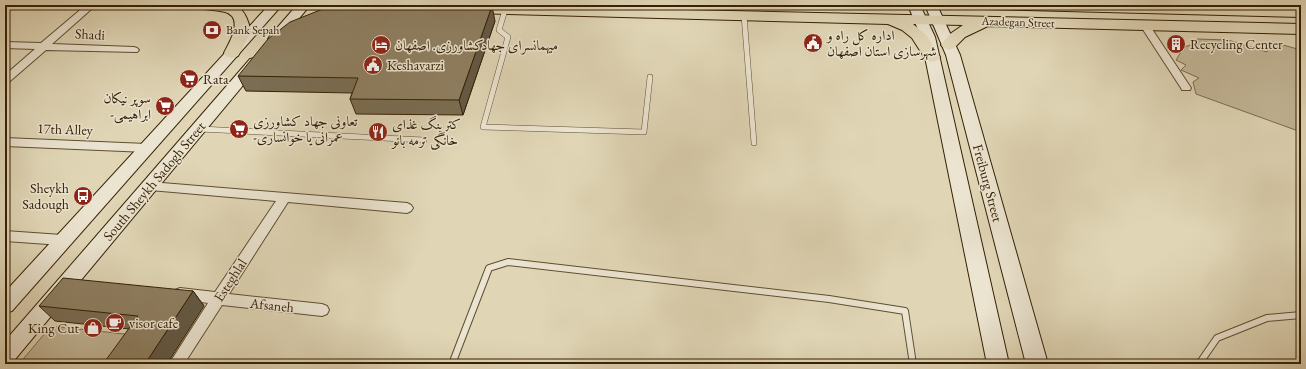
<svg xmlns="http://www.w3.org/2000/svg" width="1306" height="369" font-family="'EB Garamond',Amiri,serif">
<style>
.green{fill:#c3b798;stroke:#7c6c4e}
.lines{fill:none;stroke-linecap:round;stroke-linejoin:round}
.lane-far1-casing{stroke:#604e30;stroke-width:6}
.lane-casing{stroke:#604e30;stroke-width:8}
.street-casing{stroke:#604e30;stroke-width:2}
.secondary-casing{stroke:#352004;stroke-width:2}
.primary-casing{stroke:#352004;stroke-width:2}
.lane-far1{stroke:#ebe4d0;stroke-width:5}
.lane{stroke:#ebe4d0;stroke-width:6}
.street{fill:#ebe4d0;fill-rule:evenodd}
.secondary{fill:#ebe4d0;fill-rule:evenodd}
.primary{fill:#e0d6b6;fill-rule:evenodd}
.wall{fill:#7a6d53;stroke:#352004}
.shaded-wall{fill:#635944;stroke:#352004}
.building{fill:#8e7f61;stroke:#352004}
.labels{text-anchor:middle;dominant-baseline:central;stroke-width:3;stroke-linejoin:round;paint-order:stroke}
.far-street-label{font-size:12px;fill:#352004;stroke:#ebe4d0}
.far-poi-label{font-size:12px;fill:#352004;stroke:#ebe4d0;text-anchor:start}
.street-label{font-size:14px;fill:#352004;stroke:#ebe4d0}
.poi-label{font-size:14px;fill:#352004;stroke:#ebe4d0;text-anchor:start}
</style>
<rect width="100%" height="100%" fill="#e0d6b6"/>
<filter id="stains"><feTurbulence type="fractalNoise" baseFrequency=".005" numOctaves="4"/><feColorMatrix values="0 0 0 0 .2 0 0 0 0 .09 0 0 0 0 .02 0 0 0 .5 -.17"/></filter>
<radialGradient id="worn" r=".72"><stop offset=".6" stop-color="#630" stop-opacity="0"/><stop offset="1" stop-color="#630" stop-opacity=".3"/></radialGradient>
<g class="green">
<path d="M1197 39 1228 40 1267 52 1272 42 1301 50V132L1196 94 1193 82 1199 78 1181 70 1186 65 1176 60 1184 47 1194 44Z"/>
<path d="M51 326 143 336 123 364H19Z"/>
</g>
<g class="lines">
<g class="lane-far1-casing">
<g id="lane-far1">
<path d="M505 10 499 30 508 37 483 127 644 132 650 77"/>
<path d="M744 15 754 143"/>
<path d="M200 129 424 140"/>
</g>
</g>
<g class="lane-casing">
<g id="lane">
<path d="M452 364 489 268 508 262 829 299 905 311 913 364"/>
<path d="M1199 364 1217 338 1267 318 1301 315"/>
</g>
</g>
<g class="street-casing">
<g id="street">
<path d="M86 5H96L52 44 134 47 137 48 139 50 137 52 46 50 9 82 5 83V75L35 49 5 48V42L41 43Z"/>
<path d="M1145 22 1148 23 1191 88 1190 90H1182L1181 88 1140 25Z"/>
<path d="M5 138 147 144 151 145 153 148 151 151 147 152 5 146Z"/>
<path d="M150 182 407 203 411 205 413 208 411 211 407 213 288 202 229 294 322 304 327 306 329 310 327 314 322 316 222 305 184 364H169L208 303 175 298 173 294 175 290 180 288 215 292 276 201 150 190 146 189 144 186 146 183Z"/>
<path d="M5 231 62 235 67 236 68 240 67 244 62 245 5 241Z"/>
</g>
</g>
<g class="secondary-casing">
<g id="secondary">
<path d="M269 5H282L12 311 5 313V292Z"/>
<path d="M297 5H310L280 42 275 43 270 42 268 39 270 36Z"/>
<path d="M908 5H920L935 37 1009 364H987L921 37Z"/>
<path d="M925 5H937L960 55 1048 364H1026L946 55Z"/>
<path d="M1267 5H1286L1301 10V16H1293L1268 8Z"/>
<path d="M255 58 260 59 262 62 260 65 12 363 5 364V341L250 59Z"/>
</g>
</g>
<g class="primary-casing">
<g id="primary">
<path d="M197 5H233C245 8 248 21 251 31L238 56 232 58 226 56 224 53C229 43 243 21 228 13 221 10 207 10 199 8Z"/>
<path d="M294 5H363V6L361 9 356 10 301 9 296 8Z"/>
<path d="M466 5 1301 24V34L988 26 965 37 954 48 949 50 944 48 941 45 950 34 963 25 913 24 927 36 940 57 938 60 932 62 926 60 912 38 902 30 888 24 467 13 462 12 460 9 462 6Z"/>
<path d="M977 5H1157L1301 9V17L984 9 979 8Z"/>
</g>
</g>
<use href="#lane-far1" class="lane-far1"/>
<use href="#lane" class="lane"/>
<use href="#street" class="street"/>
<use href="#secondary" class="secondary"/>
<use href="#primary" class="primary"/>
</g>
<g class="wall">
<path d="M495 21 463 115 356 114 350 99 352 93 246 91 238 76Z"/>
<path d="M193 291 204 306 129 329 55 321 39 306Z"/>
</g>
<g class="shaded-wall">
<path d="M492 6 495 21 463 115 459 100Z"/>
<path d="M193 291 204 306 167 364H145Z"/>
</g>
<g class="building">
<path d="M333 5H444L492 6 459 100 350 99 358 78 238 76 268 39 290 22Z"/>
<path d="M63 278 193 291 145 364H103L138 316 39 306Z"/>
</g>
<defs>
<g id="bank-disc" transform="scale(1)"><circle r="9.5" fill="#8f2418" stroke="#ebe4d0"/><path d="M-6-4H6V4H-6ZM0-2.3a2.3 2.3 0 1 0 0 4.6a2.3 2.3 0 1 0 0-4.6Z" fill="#fff"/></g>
<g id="civic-disc" transform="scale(1)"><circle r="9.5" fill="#8f2418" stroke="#ebe4d0"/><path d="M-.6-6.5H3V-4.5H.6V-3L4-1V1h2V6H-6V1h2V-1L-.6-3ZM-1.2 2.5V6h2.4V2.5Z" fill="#fff"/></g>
<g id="building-disc" transform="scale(1)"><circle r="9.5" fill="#8f2418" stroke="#ebe4d0"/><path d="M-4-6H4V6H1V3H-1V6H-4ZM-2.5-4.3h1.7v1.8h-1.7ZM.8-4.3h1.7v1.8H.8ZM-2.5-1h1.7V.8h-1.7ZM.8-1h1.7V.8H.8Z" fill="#fff"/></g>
<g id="hotel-disc" transform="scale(1)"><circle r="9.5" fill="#8f2418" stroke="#ebe4d0"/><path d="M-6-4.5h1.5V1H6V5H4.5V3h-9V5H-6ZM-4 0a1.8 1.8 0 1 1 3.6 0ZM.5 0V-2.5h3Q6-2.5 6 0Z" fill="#fff"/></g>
<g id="supermarket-disc" transform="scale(1)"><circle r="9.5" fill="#8f2418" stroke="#ebe4d0"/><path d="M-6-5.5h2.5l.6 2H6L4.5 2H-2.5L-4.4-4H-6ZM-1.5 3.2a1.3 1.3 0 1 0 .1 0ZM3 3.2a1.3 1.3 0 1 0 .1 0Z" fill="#fff"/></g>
<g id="restaurant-disc" transform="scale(1)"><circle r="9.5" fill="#8f2418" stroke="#ebe4d0"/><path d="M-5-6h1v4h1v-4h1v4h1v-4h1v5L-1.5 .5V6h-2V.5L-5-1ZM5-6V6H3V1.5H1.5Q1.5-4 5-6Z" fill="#fff"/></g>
<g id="bus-disc" transform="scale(1)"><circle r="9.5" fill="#8f2418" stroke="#ebe4d0"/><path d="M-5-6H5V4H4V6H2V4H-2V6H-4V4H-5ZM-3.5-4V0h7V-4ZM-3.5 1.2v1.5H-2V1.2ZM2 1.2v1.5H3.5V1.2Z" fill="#fff"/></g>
<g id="cafe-disc" transform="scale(1)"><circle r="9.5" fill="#8f2418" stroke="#ebe4d0"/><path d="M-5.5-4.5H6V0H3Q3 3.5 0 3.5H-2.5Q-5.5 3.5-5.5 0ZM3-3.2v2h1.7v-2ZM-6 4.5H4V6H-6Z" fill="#fff"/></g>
<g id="shop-disc" transform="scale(1)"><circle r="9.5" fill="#8f2418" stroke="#ebe4d0"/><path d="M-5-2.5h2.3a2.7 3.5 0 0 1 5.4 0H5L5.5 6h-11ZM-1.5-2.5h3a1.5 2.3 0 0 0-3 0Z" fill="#fff"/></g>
</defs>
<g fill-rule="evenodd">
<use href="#bank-disc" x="212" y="30"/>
<use href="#civic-disc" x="813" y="43"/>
<use href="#building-disc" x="1176" y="44"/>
<use href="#hotel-disc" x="381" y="45"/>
<use href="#civic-disc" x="373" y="65"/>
<use href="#supermarket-disc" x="189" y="79"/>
<use href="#supermarket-disc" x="165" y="106"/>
<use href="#supermarket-disc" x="239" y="129"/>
<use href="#restaurant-disc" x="378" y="132"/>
<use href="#bus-disc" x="83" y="196"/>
<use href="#cafe-disc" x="115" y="323"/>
<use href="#shop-disc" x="93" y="328"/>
</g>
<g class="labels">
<g class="far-street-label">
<text transform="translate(1018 22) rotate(2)">Azadegan Street</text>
</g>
<g class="far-poi-label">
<text x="226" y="30">Bank Sepah</text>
</g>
<g class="street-label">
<text transform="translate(90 34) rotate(3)">Shadi</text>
<text transform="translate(65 129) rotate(2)">17th Alley</text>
<text transform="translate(154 181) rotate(-50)">South Sheykh Sadogh Street</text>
<text transform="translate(988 183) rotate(75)">Freiburg Street</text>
<text transform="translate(230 280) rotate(-57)">Esteghlal</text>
<text transform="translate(272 305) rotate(6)">Afsaneh</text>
</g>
<g class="poi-label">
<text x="827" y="35">اداره کل راه و<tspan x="827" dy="16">شهرسازی استان اصفهان</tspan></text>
<text x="1190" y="44">Recycling Center</text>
<text x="395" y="45">میهمانسرای جهادکشاورزی. اصفهان</text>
<text x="387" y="65">Keshavarzi</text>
<text x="203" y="79">Rata</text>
<text x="151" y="98" text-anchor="end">سوپر نیکان<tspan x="151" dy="16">-ابراهیمی</tspan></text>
<text x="253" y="121">تعاونی جهاد کشاورزی<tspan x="253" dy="16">-عمرانی یا خوانساری</tspan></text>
<text x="392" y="124">کترینگ غذای<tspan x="392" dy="16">خانگی ترمه بانو</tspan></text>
<text x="69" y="188" text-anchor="end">Sheykh<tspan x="69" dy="16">Sadough</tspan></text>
<text x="129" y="323">visor cafe</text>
<text x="79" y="328" text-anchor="end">King Cut</text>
</g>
</g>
<rect width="1306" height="369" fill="none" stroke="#e0d6b6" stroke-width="20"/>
<rect x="6" y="6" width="1294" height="357" fill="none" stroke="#352004" stroke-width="2"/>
<rect x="10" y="10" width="1286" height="349" fill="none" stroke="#352004"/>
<rect width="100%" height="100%" filter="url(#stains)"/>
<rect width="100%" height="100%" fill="url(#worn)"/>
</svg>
